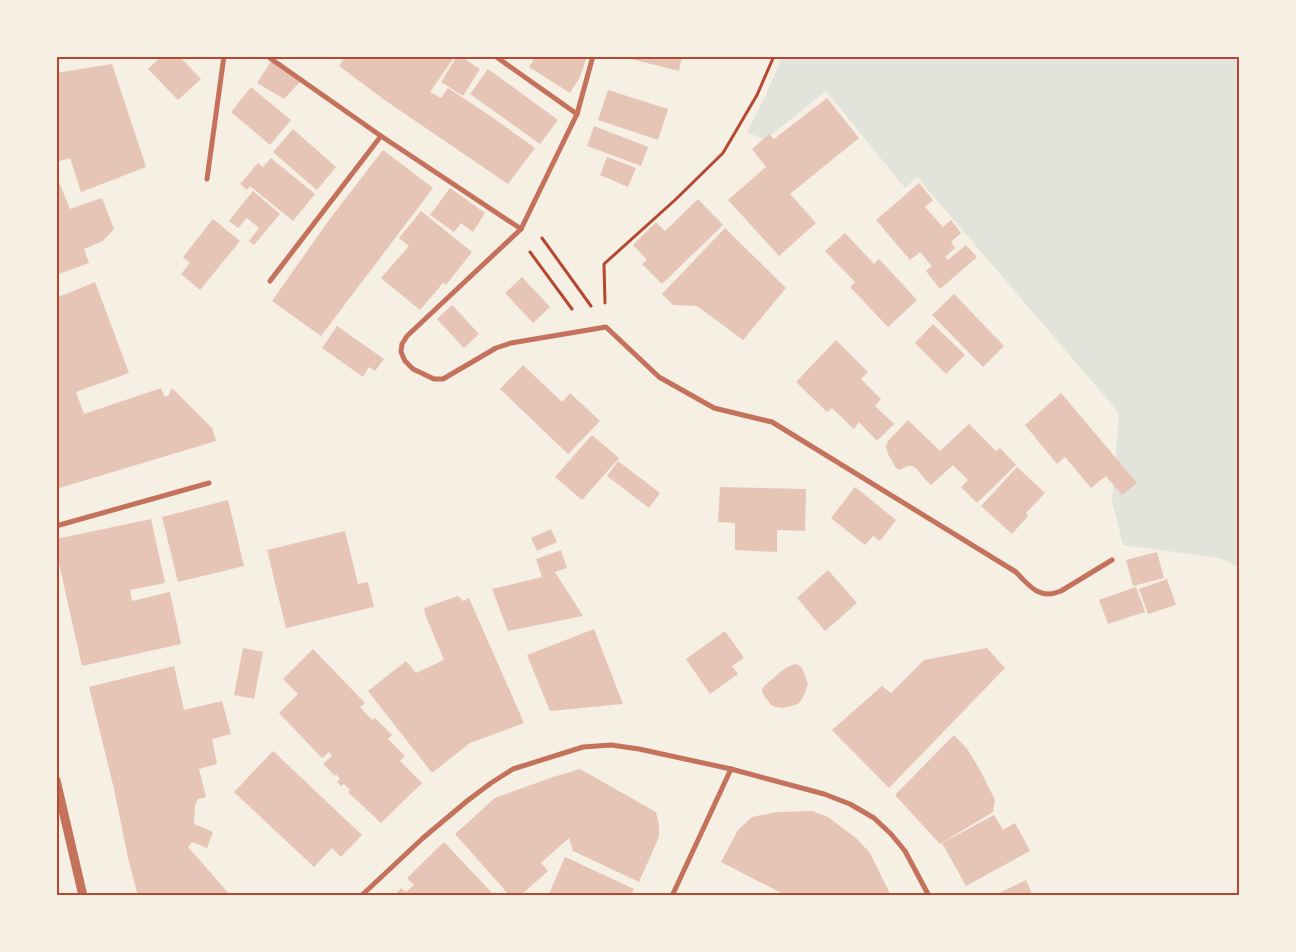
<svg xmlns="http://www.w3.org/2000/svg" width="1296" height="952" font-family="'Open Sans',sans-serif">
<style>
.green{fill:#e2e4dc}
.building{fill:#e6c5b7}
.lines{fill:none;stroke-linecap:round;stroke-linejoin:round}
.path{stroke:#b5482f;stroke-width:3}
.minor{stroke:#c5725c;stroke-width:5}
.tertiary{stroke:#c5725c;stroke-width:9}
.neatline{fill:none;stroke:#b5482f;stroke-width:2}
</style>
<rect width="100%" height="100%" fill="#f6efe4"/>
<path class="green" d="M783 56H1240V568L1220 558 1123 545 1112 501 1119 413 917 177 905 188 826 91 765 140 747 132 764 99Z"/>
<g class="building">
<path d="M162 56H179L201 79 178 100 148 69Z"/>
<path d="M346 56H455L430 92 441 98 448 88 489 115 535 148 508 184 386 101 339 66Z"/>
<path d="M457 56H460L480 69 463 96 441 82Z"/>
<path d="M536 56H587L580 77 570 93 529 67Z"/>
<path d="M627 56H682L679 71 627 58Z"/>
<path d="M272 60 300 82 284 99 257 83Z"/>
<path d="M112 64 146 167 81 192 70 158 56 162V73Z"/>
<path d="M488 69 558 120 540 144 470 94Z"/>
<path d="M251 87 291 120 270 145 231 112Z"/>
<path d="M608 90 668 109 658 140 598 120Z"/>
<path d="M827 98 859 138 790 194 816 223 779 256 728 200 766 167 752 149 769 134 774 139Z"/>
<path d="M594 126 648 147 641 166 587 146Z"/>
<path d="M293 129 336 167 317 190 273 152Z"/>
<path d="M383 150 433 188 321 336 272 301 329 220Z"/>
<path d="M607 157 636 168 628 187 600 175Z"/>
<path d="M271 158 315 194 293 221 250 186 247 190 240 184 258 163 263 167Z"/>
<path d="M56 175 70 209 102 198 114 229 103 241 84 249 89 263 56 275Z"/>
<path d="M919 183 933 200 925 207 943 227 951 220 961 233 951 242 955 248 945 257 948 260 966 245 977 257 940 289 926 271 932 266 920 252 910 260 876 220Z"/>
<path d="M450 188 485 213 473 232 461 223 454 232 430 215Z"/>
<path d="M253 191 280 214 254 245 249 241 259 228 247 218 238 228 229 221Z"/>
<path d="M698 199 723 225 662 284 642 264 647 260 633 245 656 222 665 231Z"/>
<path d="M421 211 472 252 446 285 443 283 420 310 381 278 409 246 399 238Z"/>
<path d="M213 219 240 241 200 290 181 274 190 263 183 257Z"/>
<path d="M725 228 786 288 743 340 697 306 673 305 662 294Z"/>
<path d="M845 233 874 264 879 259 917 300 888 327 850 287 855 282 825 251Z"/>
<path d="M522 277 550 307 533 323 505 293Z"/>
<path d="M95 282 129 373 76 392 84 414 161 388 164 396H168L172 388 212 428 216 441 56 489V298Z"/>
<path d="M954 294 1004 346 983 367 932 315Z"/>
<path d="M452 305 479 334 464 348 437 319Z"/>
<path d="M933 324 965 355 946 374 915 343Z"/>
<path d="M337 326 384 359 375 371 369 367 363 377 322 348Z"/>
<path d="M836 340 868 372 861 379 881 399 875 406 894 424 877 441 859 422 854 429 832 408 827 412 796 382Z"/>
<path d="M523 365 562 402 570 393 600 421 568 454 500 389Z"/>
<path d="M1061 393 1137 483 1122 495 1106 476 1091 488 1065 457 1057 464 1025 425Z"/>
<path d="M908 420 940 451 969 424 996 451 1000 448 1016 465 977 503 961 487 968 480 953 465 931 485 924 478 916 468 912 466H908L899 470 896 468 888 454 886 446 888 441Z"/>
<path d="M592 435 619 458 582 500 555 477Z"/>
<path d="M618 461 660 493 649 508 607 476Z"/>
<path d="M1017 467 1045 493 1026 513 1028 516 1012 534 981 506Z"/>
<path d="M720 487 806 489 805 531 777 530V552L735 550V523L718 522Z"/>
<path d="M855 487 896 520 880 541 873 536 865 545 831 518Z"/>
<path d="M228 500 244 566 178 582 162 517Z"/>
<path d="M151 519 165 583 130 590 132 601 170 592 181 644 82 666 56 550V539Z"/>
<path d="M551 529 557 542 537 551 531 538Z"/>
<path d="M345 531 358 584 368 582 374 607 286 628 267 550Z"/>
<path d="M561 550 567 568 555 572 583 616 508 631 492 589 542 577 536 559Z"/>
<path d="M1157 552 1164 578 1133 586 1126 560Z"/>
<path d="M828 570 857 603 825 631 797 598Z"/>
<path d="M1167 579 1176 605 1148 614 1139 589Z"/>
<path d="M1136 587 1145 612 1108 624 1099 600Z"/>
<path d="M458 596 463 601 469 598 524 723 470 743 432 773 368 691 406 661 416 673 444 660 425 614 424 608Z"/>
<path d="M594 629 623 704 550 711 527 655Z"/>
<path d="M725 631 744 658 732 666 738 674 710 694 686 659Z"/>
<path d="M243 648 263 652 254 699 234 695Z"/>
<path d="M987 648 1005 668 889 788 832 730 882 686 891 693 924 660Z"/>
<path d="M313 649 365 703 360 707 372 720 375 718 392 735 388 739 405 756 400 761 422 783 381 823 348 792 350 790 344 784 341 786 337 782 340 779 336 774 335 776 323 764 332 756 329 752 322 758 279 713 298 694 283 679Z"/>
<path d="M797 664 802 668 808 684 805 693 802 699 798 704 783 708 776 707 771 705 763 694 762 690 764 686 784 669 792 665Z"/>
<path d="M174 666 184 710 222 701 231 734 212 739 217 764 199 769 206 797 198 799 195 805 194 824 213 832 207 848 192 842 188 847 231 896H138L128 858 114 789 89 687Z"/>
<path d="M954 735 968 750 981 772 995 800 993 812 940 844 895 795Z"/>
<path d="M273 751 362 835 341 857 332 848 314 867 234 792Z"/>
<path d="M580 769 656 812 659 825V837L639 882 573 851 569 838 541 863 548 871 520 896H510L455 834 495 798 550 778Z"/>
<path d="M812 811 828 817 857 839 870 853 891 896H787L721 862 738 830 752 817 777 812Z"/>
<path d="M994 815 1003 830 1015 823 1030 851 966 886 942 843Z"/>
<path d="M444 842 495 896H394L401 888 406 892 414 885 407 878Z"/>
<path d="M565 857 634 889 631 896H548Z"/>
<path d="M1026 880 1033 896H993Z"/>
</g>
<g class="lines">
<g class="path">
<path d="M542 238 591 306"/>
<path d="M530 252 572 309"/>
<path d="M605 303 604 264 675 200 723 153 757 95 774 56"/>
</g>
<g class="minor">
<path d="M267 56 381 136 521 229"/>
<path d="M495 56 577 114"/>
<path d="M593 56 577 114 521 229 407 336 402 344 401 352 405 361 413 369 434 379H443L496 348 511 343 606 327 659 377 714 408 772 422 1016 572C1030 587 1040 600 1061 591L1112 560"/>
<path d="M207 179 224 56"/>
<path d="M270 281 381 136"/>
<path d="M56 526 209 483"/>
<path d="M361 896 423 838 467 801 491 783 513 769 583 747 611 745 639 749 731 769 824 794 850 804 874 818 891 834 905 851 929 896"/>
<path d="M672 896 731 769"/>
</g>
<path class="tertiary" d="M56 780 83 896"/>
</g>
<rect width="1296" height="952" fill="none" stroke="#f6efe4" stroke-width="115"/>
<rect x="58" y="58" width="1180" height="836" class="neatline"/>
</svg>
